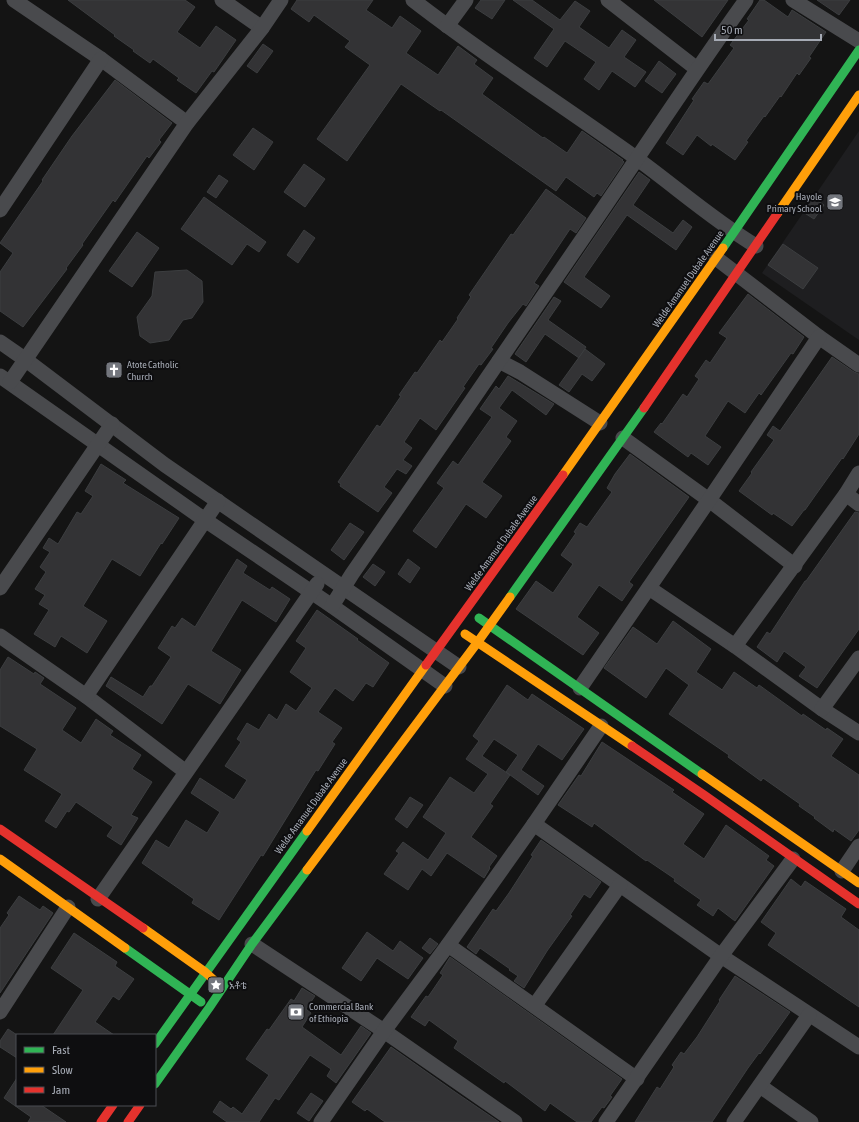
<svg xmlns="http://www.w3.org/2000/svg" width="859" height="1122" font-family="'Asap Condensed','Noto Sans Ethiopic',sans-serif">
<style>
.built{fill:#1e1e20}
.building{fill:#333335;stroke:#3c3e40}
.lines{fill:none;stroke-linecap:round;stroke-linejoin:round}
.street{stroke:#494a4d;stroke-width:15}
.fast{stroke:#30b455;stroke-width:9}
.slow{stroke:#ff9f0a;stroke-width:9}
.jam{stroke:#e5322d;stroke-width:9}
.labels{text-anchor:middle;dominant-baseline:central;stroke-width:4;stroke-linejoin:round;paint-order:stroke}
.poi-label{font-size:10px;fill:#a6abb5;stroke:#0e0e10;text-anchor:start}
.street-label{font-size:10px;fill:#a6abb5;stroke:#0e0e10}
</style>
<rect width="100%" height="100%" fill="#141414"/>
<path class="built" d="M859 131V340L762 273Z"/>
<g class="building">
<path d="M68 0H185L195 7 177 32 200 48 216 26 236 40 214 72 212 71 196 93 177 80 179 78 153 59 150 63 133 51 134 50 114 36 115 35Z"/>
<path d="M297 0H373L366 10 392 28 400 16 421 31 406 53 438 75 458 46 477 60 474 64 493 78 482 94 543 138 544 137 567 153 582 131 623 160H622L624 162 601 196 597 193 594 197 566 177 556 191 441 110 440 111 401 84 347 161 317 139 370 65 345 47 350 41 314 15 309 22 291 9Z"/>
<path d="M481 0H505L492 19 475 8Z"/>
<path d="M513 0H532L560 20 575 1 590 11 579 27 609 48 622 30 636 40 624 57 646 72 635 87 612 71 599 90 584 79 596 62 565 41 547 67 534 58 554 29Z"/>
<path d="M654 0H728L702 37Z"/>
<path d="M760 0H764L788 17 792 10 826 32 809 57 811 58 799 75 797 73 781 97 780 96 765 117 764 116 746 141 748 142 735 160 712 144 711 146 697 135 683 155 666 143 694 100 692 99 704 82 708 84 734 48 730 45 749 20 747 19Z"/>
<path d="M817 0H850L839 15Z"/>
<path d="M263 44 273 51 257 73 247 66Z"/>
<path d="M659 61 676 74 662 93 645 81Z"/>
<path d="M115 80 172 123 159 140 161 142 149 158 147 156 115 202 113 200 82 244 83 245 66 268 67 269 23 327 0 311V272L13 253 0 243 43 181 42 180 72 136Z"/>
<path d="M253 128 273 142 254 170 233 155Z"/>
<path d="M304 164 325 179 305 207 284 192Z"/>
<path d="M639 172 650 180 633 205 673 233 683 220 692 227 676 250 627 215 584 277 610 296 601 308 564 282Z"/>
<path d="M219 175 228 181 216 198 207 192Z"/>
<path d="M546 189 586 218 576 233 570 229 534 283 539 286 526 306 523 304 508 323 491 348 493 349 481 365 479 364 463 387 465 388 436 430 420 418 404 442 412 448 403 460 412 466 406 474 397 469 384 487 392 493 378 512 340 486 341 484 338 482 377 425 380 427 401 396 399 395 415 372 417 373 440 340 442 342 458 319 457 318 471 297 469 295 511 234 513 235Z"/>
<path d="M204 197 266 242 259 252 247 244 232 265 181 229Z"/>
<path d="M813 198 824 205 814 219 803 212Z"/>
<path d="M304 230 315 238 298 263 287 255Z"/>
<path d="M137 232 159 248 132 287 109 271Z"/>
<path d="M783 244 818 268 803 289 768 265Z"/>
<path d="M187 270 202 281 203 302 192 318 183 320 169 340 150 343 140 336 137 317 152 296 155 272Z"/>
<path d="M748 294 804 337 793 354 791 353 761 395 759 393 745 413 728 401 705 436 721 447 708 465 691 453 688 457 654 432 661 423 662 424 683 394 687 397 699 379 695 376 706 360 710 363 727 338 719 333Z"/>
<path d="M554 297 561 301 548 320 586 347 579 358 545 334 526 362 515 354Z"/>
<path d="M585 349 605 364 592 381 582 374 569 392 559 385Z"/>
<path d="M832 357 854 372 859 374V434L843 459 842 458 817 493 805 510H804L792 526 773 513 772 515 739 491 752 473 751 472 774 440 767 435 773 426 780 431Z"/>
<path d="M508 376 554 404 546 415 512 390 499 408 517 421 506 437 511 441 482 482 502 496 486 518 466 504 436 548 413 531 444 488 437 483 453 461 458 465 492 417 480 409 496 386 499 389Z"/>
<path d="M630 454 689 497 629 582 633 585 622 601 599 585 577 617 599 633 583 655 516 609 536 581 553 593 573 564 561 555 576 533 574 532 580 523 587 527 612 492 607 488 615 474Z"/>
<path d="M101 464 126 480 123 483 179 518 162 544 161 543 140 576 112 559 83 606 107 621 87 653 61 636 55 647 34 634 49 610 39 604 45 595 35 589 46 572 40 567 50 552 43 548 49 538 58 544 77 512 81 514 93 496 85 491Z"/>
<path d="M855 512 859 513V629L817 688 799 676 806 667 784 651 777 662 757 647 767 632 770 634 805 581H806Z"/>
<path d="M350 523 364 532 344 560 331 550Z"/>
<path d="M237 559 247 566 243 573 270 590 272 587 290 599 276 622 242 600 211 651 241 670 220 704 188 684 162 724 106 686 111 677 143 697 150 686H152L171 657 158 648 172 626 175 628 182 618 195 627Z"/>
<path d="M408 559 420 568 410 583 398 574Z"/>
<path d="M373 564 385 572 375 586 363 577Z"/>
<path d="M317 610 358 639 357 640 389 663 373 687 366 683 353 701 335 688 318 712 342 728 332 742 335 744 318 771 316 770 263 856 261 855 219 920 192 903 194 899 142 863 156 840 169 848 186 820 207 833 220 812 191 793 200 778 234 800 247 780 225 766 241 742 237 739 247 723 259 730 269 714 277 720 286 704 296 711 312 688 290 672 306 648 296 641Z"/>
<path d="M673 621 711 649 696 672 721 689 722 690 734 672 757 688 759 685 802 716 803 714 826 730 827 728 843 739 831 756 859 775V830L851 841 834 829 833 832 814 818 815 817 799 806 800 804 763 778 761 781 728 757 729 755 669 714 689 685 666 668 646 698 604 668 633 627 657 644Z"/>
<path d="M8 657 34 674 35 672 44 678 40 684 76 708 62 730 81 743 96 719 113 731 110 735 141 755 132 769 152 782 131 815 138 818 121 845 107 836 113 827 76 802 69 812 67 811 56 828 45 821 62 794 24 770 37 749 0 726V670Z"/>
<path d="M507 685 528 700 532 694 584 729 562 760 538 744 521 770 544 786 538 795 506 772 518 755 494 739 482 756 510 775 490 804 493 806 471 837 497 856 489 867 490 868 484 878 447 853 431 876 422 869 408 890 384 874 399 853 396 851 403 842 428 860 446 833 423 817 450 777 474 793 488 774 466 759 479 741 473 736Z"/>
<path d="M602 742 674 790 672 792 704 814 683 844 704 859 726 825 769 856 766 860 774 866 735 921 718 908 713 916 697 905 701 900 674 881 675 879 647 860 646 861 594 823 592 827 558 805 579 775 581 776Z"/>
<path d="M410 797 423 805 407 828 395 819Z"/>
<path d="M541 840 601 882 590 898 584 894 570 915 572 916 547 951 524 988 514 981 518 976 509 970 510 969 480 948 476 954 467 947 493 909 496 911 509 893 533 856 531 855Z"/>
<path d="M791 879 801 887 805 881 846 909 841 917 859 930V1007L768 945 776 933 761 922Z"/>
<path d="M19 896 40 910 43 906 53 913 0 993V928L9 915 7 913Z"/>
<path d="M367 932 393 951 400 941 423 958 408 979 377 958 361 981 342 968Z"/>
<path d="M74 933 117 962 115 966 134 979 119 1000 113 996 95 1022 114 1035H53L83 990 51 968Z"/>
<path d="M430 938 438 944 430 954 422 948Z"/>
<path d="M450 957 622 1079 610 1096 612 1097 604 1108 602 1107 591 1122H577L550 1103 545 1111 505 1081 504 1083 454 1048 458 1041 429 1020 425 1026 411 1017 426 996 428 997 443 975 440 973Z"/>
<path d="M735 976 790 1012 760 1054 759 1053 748 1068 712 1122H635L657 1087 660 1089 674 1067 672 1065 681 1052 684 1054 697 1037 720 1001 719 1000Z"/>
<path d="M302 988 315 996 306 1009 311 1013 302 1027 341 1055 361 1026 371 1033 336 1083 327 1076 331 1069 310 1055 279 1100 275 1098 259 1122H227L213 1112 220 1101 231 1109 233 1107 242 1114 269 1075 246 1059 267 1029 269 1030 291 999 294 1001Z"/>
<path d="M8 1029 17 1035V1058L0 1047V1041Z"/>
<path d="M391 1047 455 1092 499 1122H385L367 1109 365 1111 352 1102Z"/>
<path d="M17 1078V1105H41L66 1122H28L31 1117 4 1098Z"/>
<path d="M311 1093 323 1101 309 1121 297 1113Z"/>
</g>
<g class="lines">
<g class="street">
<path d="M14 0 101 59 187 123"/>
<path d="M222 0 262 28"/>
<path d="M413 0C485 56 562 105 636 158 676 187 713 220 756 246"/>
<path d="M608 0 697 69"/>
<path d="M793 0 859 41"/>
<path d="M447 26 466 0"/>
<path d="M0 210 101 59"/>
<path d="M716 258 819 337 859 365"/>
<path d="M0 342 26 360 165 465 459 667"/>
<path d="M499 361 520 372 600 423"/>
<path d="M0 376 205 520 332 606 445 686"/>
<path d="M10 382 187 123 262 28 281 0"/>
<path d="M623 438 709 500 795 566"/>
<path d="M846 494 859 504"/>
<path d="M0 588 112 424"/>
<path d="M649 588 735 646 822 709 859 733"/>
<path d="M332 606 352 574C432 459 511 344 590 228 642 152 692 75 746 0"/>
<path d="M0 636 86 696 186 772"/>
<path d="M735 646 846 494 859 473"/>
<path d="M580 688 709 500 819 337"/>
<path d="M86 696 218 501"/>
<path d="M822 709 859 658"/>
<path d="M534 824 721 956 859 1047"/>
<path d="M842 871 859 846"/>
<path d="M98 899 317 584"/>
<path d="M252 944 384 1031 515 1122"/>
<path d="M448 945 637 1079"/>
<path d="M535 1005 620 885"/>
<path d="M0 1012 68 907"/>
<path d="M760 1086 811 1122"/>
<path d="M321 1122 384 1031 448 945 534 824 601 726"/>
<path d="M606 1122 721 956 793 859"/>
<path d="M734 1122 809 1015"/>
</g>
<g class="fast">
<path d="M723 248 859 50"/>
<path d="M510 597 644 408"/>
<path d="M479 618 702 774"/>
<path d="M125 948 201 1002"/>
<path d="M155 1044 307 831"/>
<path d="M155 1084 209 1008 252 944 307 870"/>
</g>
<g class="slow">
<path d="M777 214 859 95"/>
<path d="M563 475 723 248"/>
<path d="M465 634 632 746"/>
<path d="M702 774 859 883"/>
<path d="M307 831 426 665"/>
<path d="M0 859 125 948"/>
<path d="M307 870 477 643 510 597"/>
<path d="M143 928 205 972 215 981"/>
</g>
<g class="jam">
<path d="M644 408 777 214"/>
<path d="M426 665 563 475"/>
<path d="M632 746 704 795 859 904"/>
<path d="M0 829 143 928"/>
<path d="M101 1122 113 1105"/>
<path d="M128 1122 140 1105"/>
</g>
</g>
<defs>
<g id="school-square" transform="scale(0.9)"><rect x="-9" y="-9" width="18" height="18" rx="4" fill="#73767d" stroke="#0e0e10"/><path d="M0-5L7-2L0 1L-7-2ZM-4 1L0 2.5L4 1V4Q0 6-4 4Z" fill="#fff"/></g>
<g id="church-square" transform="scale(0.9)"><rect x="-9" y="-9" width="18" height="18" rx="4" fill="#73767d" stroke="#0e0e10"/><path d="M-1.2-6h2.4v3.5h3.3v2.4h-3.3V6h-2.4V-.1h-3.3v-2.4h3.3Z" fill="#fff"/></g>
<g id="sight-square" transform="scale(0.9)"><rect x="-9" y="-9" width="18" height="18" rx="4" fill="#73767d" stroke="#0e0e10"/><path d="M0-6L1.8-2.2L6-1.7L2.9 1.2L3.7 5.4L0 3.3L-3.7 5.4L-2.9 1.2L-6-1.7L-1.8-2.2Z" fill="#fff"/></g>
<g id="bank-square" transform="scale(0.9)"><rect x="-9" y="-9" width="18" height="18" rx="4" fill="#73767d" stroke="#0e0e10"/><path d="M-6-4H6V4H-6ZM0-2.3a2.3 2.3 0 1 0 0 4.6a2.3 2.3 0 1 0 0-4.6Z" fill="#fff"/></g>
</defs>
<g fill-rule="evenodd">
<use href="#school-square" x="835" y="202"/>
<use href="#church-square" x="114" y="370"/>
<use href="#sight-square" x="216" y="985"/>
<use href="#bank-square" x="296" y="1012"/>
</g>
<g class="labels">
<g class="poi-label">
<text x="822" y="196" text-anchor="end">Hayole<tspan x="822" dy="12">Primary School</tspan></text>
<text x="127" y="364">Atote Catholic<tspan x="127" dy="12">Church</tspan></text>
<text x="229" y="985">አቶቴ</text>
<text x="309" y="1006">Commercial Bank<tspan x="309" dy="12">of Ethiopia</tspan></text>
</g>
<g class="street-label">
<text transform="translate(688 279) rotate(-55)">Welde Amanuel Dubale Avenue</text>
<text transform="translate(501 543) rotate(-54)">Welde Amanuel Dubale Avenue</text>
<text transform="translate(311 806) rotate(-54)">Welde Amanuel Dubale Avenue</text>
</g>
</g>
<rect x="16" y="1034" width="140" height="72" fill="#0e0e10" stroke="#4b4d52"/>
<rect x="24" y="1047" width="20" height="6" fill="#30b455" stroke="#4b4d52"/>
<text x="52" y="1054" font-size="12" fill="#a6abb5">Fast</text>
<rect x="24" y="1067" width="20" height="6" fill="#ff9f0a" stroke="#4b4d52"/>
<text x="52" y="1074" font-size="12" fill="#a6abb5">Slow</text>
<rect x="24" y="1087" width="20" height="6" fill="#e5322d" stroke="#4b4d52"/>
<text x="52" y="1094" font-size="12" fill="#a6abb5">Jam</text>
<path d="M715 34v6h106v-6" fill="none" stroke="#a6abb5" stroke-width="2"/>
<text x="721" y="34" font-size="12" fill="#a6abb5" stroke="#0e0e10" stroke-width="3" paint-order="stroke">50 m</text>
</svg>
